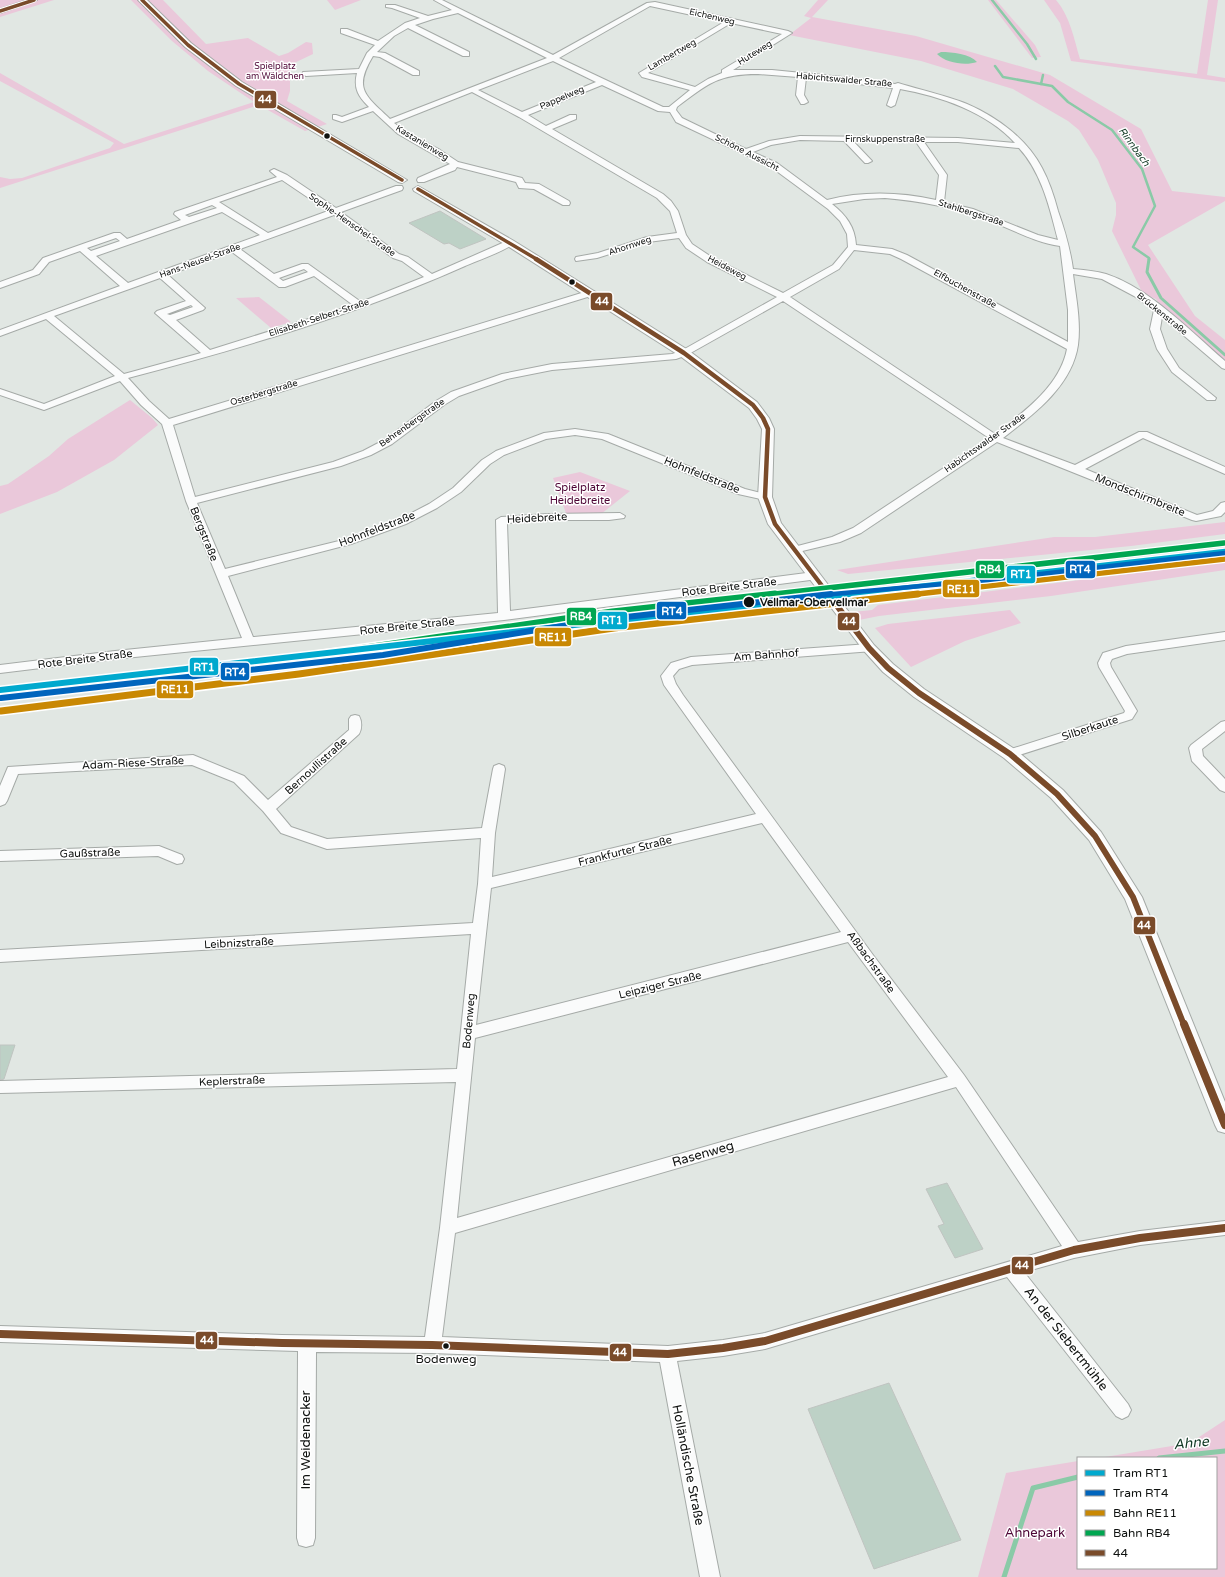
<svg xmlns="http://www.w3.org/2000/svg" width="1225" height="1577" font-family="'Varela Round',sans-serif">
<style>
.green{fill:#eac8da}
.water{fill:#8acaa7}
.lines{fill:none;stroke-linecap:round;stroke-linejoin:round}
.stream-far2{stroke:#8acaa7;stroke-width:2.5}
.stream-far1{stroke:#8acaa7;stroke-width:3}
.stream{stroke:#8acaa7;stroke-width:5}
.building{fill:#bdd1c6;stroke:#c0c4c1}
.minor-casing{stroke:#a5aaa7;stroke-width:2}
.major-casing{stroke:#a5aaa7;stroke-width:2}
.minor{fill:#fafbfb;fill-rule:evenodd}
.major{fill:#fafbfb;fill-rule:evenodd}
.bus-1-far3-casing{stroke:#fff;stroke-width:5.5}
.bus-1-far2-casing{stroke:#fff;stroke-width:7}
.bus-1-far1-casing{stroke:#fff;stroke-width:9}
.bus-1-casing{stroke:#fff;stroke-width:10}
.bus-1-far3{stroke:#7a4b2a;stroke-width:3.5}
.bus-1-far2{stroke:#7a4b2a;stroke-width:4.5}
.bus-1-far1{stroke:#7a4b2a;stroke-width:6}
.bus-1{stroke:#7a4b2a;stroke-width:8}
.rail-1-far1-casing{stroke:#fff;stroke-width:8}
.rail-1-casing{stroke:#fff;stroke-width:10}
.rail-2-far1-casing{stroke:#fff;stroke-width:8}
.rail-2-casing{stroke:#fff;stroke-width:10}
.rail-1-far1{stroke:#c98803;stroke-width:5.5}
.rail-1{stroke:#c98803;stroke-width:7}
.rail-2-far1{stroke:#00a651;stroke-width:5.5}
.rail-2{stroke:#00a651;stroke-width:7}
.tram-1-far1-casing{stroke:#fff;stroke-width:7}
.tram-1-casing{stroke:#fff;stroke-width:9}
.tram-2-far1-casing{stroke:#fff;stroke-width:7}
.tram-2-casing{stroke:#fff;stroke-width:9}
.tram-1-far1{stroke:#00a9ce;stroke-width:4.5}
.tram-1{stroke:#00a9ce;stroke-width:6}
.tram-2-far1{stroke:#0065bd;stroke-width:4.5}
.tram-2{stroke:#0065bd;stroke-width:6}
.bus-dot{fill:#0f1210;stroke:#fff;stroke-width:1.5}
.labels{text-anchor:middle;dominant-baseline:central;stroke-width:3;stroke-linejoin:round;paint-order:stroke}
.far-street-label{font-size:9px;fill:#0f1210;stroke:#fff}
.far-park-label{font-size:9px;fill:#4d0535;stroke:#fff}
.far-water-label{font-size:10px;font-style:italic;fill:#113824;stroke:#fff}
.street-label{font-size:11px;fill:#0f1210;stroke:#fff}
.park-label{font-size:11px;fill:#4d0535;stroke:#fff}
.stop-label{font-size:11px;font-weight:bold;fill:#0f1210;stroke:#fff;text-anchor:start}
.near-bus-label{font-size:12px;fill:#0f1210;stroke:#fff}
.near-street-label{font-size:13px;fill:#0f1210;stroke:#fff}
.near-park-label{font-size:13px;fill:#4d0535;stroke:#fff}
.near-water-label{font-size:14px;font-style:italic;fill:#113824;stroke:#fff}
.line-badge{stroke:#fff;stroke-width:1.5}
.badge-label{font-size:11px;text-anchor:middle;font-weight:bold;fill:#fff}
</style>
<rect width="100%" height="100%" fill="#e1e7e3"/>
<g class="green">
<path d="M0 0H54L0 17Z"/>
<path d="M131 0H163L206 44 248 38 279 56 288 53 306 42 312 43 313 54 290 65V91L287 101 327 124 305 131 259 105 0 188V177L10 179 22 178 110 148 114 143 0 81V73L124 144 254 102 208 71 172 41Z"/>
<path d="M327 0H361L335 10Z"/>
<path d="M818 0H828L812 17 916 36 1050 75 1141 129 1172 191 1225 197V201L1148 245 1195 316 1225 340V361L1164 310 1156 299 1143 294 1112 231 1116 215V203L1098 160 1079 130 1068 121 1013 89 921 61 789 35 811 18 804 16Z"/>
<path d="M988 0H996L1035 45 1041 57 1032 58Z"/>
<path d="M1044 0H1056C1070 16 1074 39 1080 59L1197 74 1208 0H1218L1207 75 1225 78V82L1071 61 1060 23Z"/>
<path d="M259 297 291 322 271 328 236 298Z"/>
<path d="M130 400 152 418 158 425 114 460 57 492 0 514V486L8 484 49 456 68 439Z"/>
<path d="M580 472 630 491 601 514 566 513 553 478Z"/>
<path d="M1225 522V534L1131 546 848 574 837 570 1054 537H1095Z"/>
<path d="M1225 562V570L1051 596 879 616 859 620 853 612 872 610 878 605Z"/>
<path d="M1010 610 1021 623 965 641 911 667 875 628 888 624Z"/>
<path d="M1225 1420V1577H978L1006 1473 1078 1461V1568H1216V1458H1099L1190 1443Z"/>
</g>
<path class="water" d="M941 52C952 52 970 54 977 62 965 66 946 63 937 54Z"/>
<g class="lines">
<g class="stream-far2">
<path d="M992 0 1027 44 1036 59"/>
<path d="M995 66 1003 77 1052 86 1068 102 1112 130 1142 169 1155 206 1133 247 1149 258V260"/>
<path d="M1041 84 1043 75"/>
</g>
<path class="stream-far1" d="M1149 259 1147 272 1161 298 1225 355"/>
<g class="stream">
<path d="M1159 1458 1225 1451"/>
<path d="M1004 1577 1033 1488 1078 1477"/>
</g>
</g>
<g class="building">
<path d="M440 211 486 239 460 249 449 243 444 244 409 223Z"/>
<path d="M0 1045H15L4 1079 0 1080Z"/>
<path d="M947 1183 983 1249 955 1258 938 1226 944 1224 926 1189Z"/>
<path d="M889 1383 961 1540 874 1569 808 1409Z"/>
</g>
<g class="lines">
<g class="minor-casing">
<g id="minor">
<path d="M27 0H37L0 13V9Z"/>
<path d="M434 0H442L553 55 647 3 655 2 788 31 792 33 733 70H772L852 78 895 84 898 83C920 90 945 95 967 104 997 117 1027 139 1042 168 1049 181 1054 196 1058 211 1065 231 1070 248 1073 269 1084 270 1095 271 1106 274 1151 289 1190 331 1225 361V369L1222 368 1162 317 1160 329 1167 349 1179 368 1216 398 1215 400H1207L1172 372 1157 349 1150 329 1154 310 1134 296 1102 279 1073 274C1076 298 1081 321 1078 345 1072 386 1034 414 1003 438L1075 465 1139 432H1147L1225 467V474L1143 438 1085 469 1197 515 1213 511 1221 503 1225 502V512L1221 516 1196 521 1192 520 997 442 861 533 840 542 794 553 790 552 788 550 790 548 832 537 853 528 989 438 783 301 687 355 676 359 552 370 507 379 459 396 444 405 392 444 371 455 341 466 197 503 225 569 343 540 398 520 429 504 453 488 482 460 496 451 544 433 575 429 608 434 745 489 769 495 770 497 765 500 738 494 602 439 575 435 546 439 504 455 490 464 461 492 437 508 406 524 351 544 228 576 253 637 498 613 496 520 501 517 548 514 620 513 625 516 624 518 609 520H548L507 523 510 611 814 572 818 573 820 576 818 579 504 620 115 659 0 673V665L115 651 242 638 186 501 162 424 141 405 120 381 44 410 0 395V389L44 404 115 376 46 319 0 336V330L120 286 80 251 49 262 39 274 0 288V282L33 270 43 258 114 233H120L127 239 181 220 174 214 175 212 277 177 270 171 274 169 287 175 336 208 396 186H402L403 188 402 190 341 212 399 254 408 257 432 274 507 241H513L514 243C508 250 476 261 465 266 357 314 243 348 128 378L149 401 169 419 588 291H594L596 293 594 295 173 425 195 497 333 462 363 451 384 440 436 401 451 392 502 374 552 364 672 354 681 351 777 297 707 262 686 248 679 238 648 242 597 258 576 261 575 259 576 257 598 253 647 237 677 233 670 211 657 198 519 117 472 92 394 123 408 133 440 150 458 162 522 178 525 183 539 184 569 201 570 203 569 205H563L534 189 519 188 516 182 457 167 455 170 424 182H418L417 180 418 178 450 164 398 134 373 111 342 122 333 119V115H336L342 117 369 107C359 97 353 89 357 73L306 76 302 74 303 72 359 69 367 53 375 45 341 33V29H347L378 41 405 23 420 18 392 8 386 7V5H395L428 16 452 10ZM650 6 724 22 639 73 642 77 690 90 669 107H663L559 58ZM458 13 547 58 390 119C365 95 353 89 373 56L380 57 413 75H419V71L385 53 377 52 394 36 408 28 463 56H469V52L415 25 433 19ZM731 23 782 34 722 70V73L708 79 695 87 648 73ZM553 61 596 82 522 112 478 90ZM758 74 798 77 796 95 801 104H804L808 102 804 95 806 78 893 88 887 105 891 107 895 105 900 89C940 96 987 112 1015 143L958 138 800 136 769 141 746 149 682 118 676 110 677 107C707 84 718 74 758 74ZM602 85 658 111 670 112 676 122 771 167 828 209 840 221 847 234 848 247 833 265 783 293 713 258 692 244 686 235 678 211 671 201 663 194 552 129 576 119V115H570L546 126 528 115ZM800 140 844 141 865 163H868L872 161 853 141 916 142 939 175 936 200C900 192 863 191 827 200L777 163 753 152 771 145ZM924 142H958L1019 148C1042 173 1050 209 1058 240L1038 235 973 209 944 202 947 175ZM282 180 328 211 268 233 219 202ZM885 198C919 201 953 207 985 219 1010 228 1033 242 1060 246L1068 310V342L907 255 892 249 856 245C855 227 846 215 832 204L864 199ZM212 205 217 208 189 217 185 215ZM222 212 260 235 128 283 96 256ZM334 215 393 258 402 261 424 277 361 302 308 264H302L274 274 240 249ZM116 238 120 241 91 251 87 248ZM854 250 890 254 901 259 1067 349C1060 386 1024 412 995 434L790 297 839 269ZM232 252 279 287H285L314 276 353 305 210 350 176 320 203 310 205 308 168 275ZM304 269 308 272 283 281 279 278ZM160 278 186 301 157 311 155 313 201 353 124 374 54 316ZM191 305 193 307 170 315 167 314Z"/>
<path d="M1225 632V640L1127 654 1112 659 1110 663 1111 667 1137 711 1132 719 1010 758 1005 757 1004 754 1005 751 1124 713 1125 711 1099 667 1098 663 1103 653 1126 646Z"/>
<path d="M869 644 873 645 875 648 873 651 692 665 679 669 673 676 676 684 683 695 873 955 964 1075 1078 1242 1140 1231 1225 1221V1235L1140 1245 1074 1258 1024 1272 1128 1404 1131 1410 1128 1416 1122 1419 1116 1416 1007 1277 765 1349 723 1356 677 1361 720 1577H700L660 1362 432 1353 316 1352 315 1538 313 1545 306 1547 299 1545 297 1538 298 1351 0 1342V1326L282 1335 425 1337 440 1228 456 1082 0 1093V1081L457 1069 471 934 0 962V950L473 923 478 884 481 838 327 849 281 833 263 811 234 782 192 765 18 774 7 801 5 804 0 806V786L8 767 193 755 244 776 268 800 349 730V719L351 716 355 715 359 716C362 721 362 729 359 734L276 809 291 827 327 839 482 828 493 769 494 766 499 764 504 766 505 769 495 833 492 877 756 814 664 685 661 676 671 663 691 657ZM762 823 841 932 476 1025 491 888ZM848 942 948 1077 457 1218 475 1038ZM956 1087 1062 1246 765 1333 723 1340 668 1346 442 1337 455 1233Z"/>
<path d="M1225 721V731L1202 749 1203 756 1225 779V792L1220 790 1192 761 1189 748 1191 745 1221 722Z"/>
<path d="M159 846 182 855 184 859 182 863 177 864 158 856 0 861V851Z"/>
</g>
</g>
<g class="major-casing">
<g id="major">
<path d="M138 0H147L191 43 242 82 407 180 402 183 398 182 236 86 185 47Z"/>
<path d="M418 186 514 241 629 313 688 350 757 402 769 418 774 429 772 497 781 523 874 645 893 664 924 689 1016 750 1063 790 1101 832 1142 897 1225 1102V1133L1218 1131 1215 1125 1125 899 1089 840 1051 798 1004 758 914 697 883 672 864 651 768 524 758 497 762 429 757 419 749 408 680 356 506 245 414 191 413 189Z"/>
</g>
</g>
<use href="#minor" class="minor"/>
<use href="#major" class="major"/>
<g class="bus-1-far3-casing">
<g id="bus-1-far3">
<path d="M142 0 188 45 239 84 402 180"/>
<path d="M0 11 34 0"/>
<path d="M418 189 538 260"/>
</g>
</g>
<g class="bus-1-far2-casing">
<path id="bus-1-far2" d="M536 259 684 353 753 405 763 418 768 429 765 497 775 524 829 595"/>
</g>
<g class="bus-1-far1-casing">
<path id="bus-1-far1" d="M828 594 869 648 888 668 919 693 1010 754 1057 794 1095 836 1133 897 1184 1025"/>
</g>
<g class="bus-1-casing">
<g id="bus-1">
<path d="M1184 1024 1225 1125"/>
<path d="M0 1334 282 1343 432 1345 668 1354 723 1348 765 1341 1074 1250 1140 1238 1225 1228"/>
</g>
</g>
<use href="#bus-1-far3" class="bus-1-far3"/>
<use href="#bus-1-far2" class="bus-1-far2"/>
<use href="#bus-1-far1" class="bus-1-far1"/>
<use href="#bus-1" class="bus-1"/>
<g class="rail-1-far1-casing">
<path id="rail-1-far1" d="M909 595 1225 559"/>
</g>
<g class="rail-1-casing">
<path id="rail-1" d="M1 711 299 674 614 628 918 594"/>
</g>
<g class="rail-2-far1-casing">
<path id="rail-2-far1" d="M766 595 1224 543"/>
</g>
<g class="rail-2-casing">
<path id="rail-2" d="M0 695 297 658 612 612 775 594"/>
</g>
<use href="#rail-1-far1" class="rail-1-far1"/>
<use href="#rail-1" class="rail-1"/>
<use href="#rail-2-far1" class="rail-2-far1"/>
<use href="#rail-2" class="rail-2"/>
<g class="tram-1-far1-casing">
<path id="tram-1-far1" d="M840 595 1225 551"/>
</g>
<g class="tram-1-casing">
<path id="tram-1" d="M0 690 849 594"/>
</g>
<g class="tram-2-far1-casing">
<path id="tram-2-far1" d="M822 595 988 580 1225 553"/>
</g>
<g class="tram-2-casing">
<path id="tram-2" d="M1 698 383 655 599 620 831 594"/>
</g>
<use href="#tram-1-far1" class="tram-1-far1"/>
<use href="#tram-1" class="tram-1"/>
<use href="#tram-2-far1" class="tram-2-far1"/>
<use href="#tram-2" class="tram-2"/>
</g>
<g class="bus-dot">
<circle cx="327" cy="136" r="3.5"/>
<circle cx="572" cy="282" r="3.5"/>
<circle cx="749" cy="602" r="6"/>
<circle cx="446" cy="1346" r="3.5"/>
</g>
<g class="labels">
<g class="far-street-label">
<text transform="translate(712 17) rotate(13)">Eichenweg</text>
<text transform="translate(755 53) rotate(-32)">Huteweg</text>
<text transform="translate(672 55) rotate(-30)">Lambertweg</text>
<text transform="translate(844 80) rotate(5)">Habichtswalder Straße</text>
<text transform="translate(562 98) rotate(-23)">Pappelweg</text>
<text x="885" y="139">Firnskuppenstraße</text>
<text transform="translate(422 143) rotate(31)">Kastanienweg</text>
<text transform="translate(747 153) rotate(27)">Schöne Aussicht</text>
<text transform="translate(971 213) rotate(18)">Stahlbergstraße</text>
<text transform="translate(352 225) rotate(35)">Sophie-Henschel-Straße</text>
<text transform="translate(630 246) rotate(-18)">Ahornweg</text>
<text transform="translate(200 261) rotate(-20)">Hans-Neusel-Straße</text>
<text transform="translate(727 268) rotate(28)">Heideweg</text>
<text transform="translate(965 289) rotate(29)">Elfbuchenstraße</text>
<text transform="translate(1162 314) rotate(39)">Brückenstraße</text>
<text transform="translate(319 318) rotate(-18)">Elisabeth-Selbert-Straße</text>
<text transform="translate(264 393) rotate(-17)">Osterbergstraße</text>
<text transform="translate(412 423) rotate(-35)">Behrenbergstraße</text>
<text transform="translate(985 443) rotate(-35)">Habichtswalder Straße</text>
</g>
<g class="far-park-label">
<text x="275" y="66">Spielplatz<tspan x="275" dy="10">am Wäldchen</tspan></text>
</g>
<g class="far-water-label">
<text transform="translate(1134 147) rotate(54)">Rinnbach</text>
</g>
<g class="street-label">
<text transform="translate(702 475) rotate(22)">Hohnfeldstraße</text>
<text transform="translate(1140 495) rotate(22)">Mondschirmbreite</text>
<text transform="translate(537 518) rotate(-3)">Heidebreite</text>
<text transform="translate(377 529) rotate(-21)">Hohnfeldstraße</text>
<text transform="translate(204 534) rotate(68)">Bergstraße</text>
<text transform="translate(729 587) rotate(-7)">Rote Breite Straße</text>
<text transform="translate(407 626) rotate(-6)">Rote Breite Straße</text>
<text transform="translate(766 655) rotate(-4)">Am Bahnhof</text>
<text transform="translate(85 659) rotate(-7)">Rote Breite Straße</text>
<text transform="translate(1090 728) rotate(-18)">Silberkaute</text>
<text transform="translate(133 763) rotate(-3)">Adam-Riese-Straße</text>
<text transform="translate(316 766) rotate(-42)">Bernoullistraße</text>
<text transform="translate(625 851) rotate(-14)">Frankfurter Straße</text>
<text transform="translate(90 853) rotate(-2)">Gaußstraße</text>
<text transform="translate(239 943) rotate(-3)">Leibnizstraße</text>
<text transform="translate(871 962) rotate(54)">Aßbachstraße</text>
<text transform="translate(660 985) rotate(-14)">Leipziger Straße</text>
<text transform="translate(469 1021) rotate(-85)">Bodenweg</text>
<text transform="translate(232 1081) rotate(-2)">Keplerstraße</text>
</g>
<g class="park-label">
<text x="580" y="487">Spielplatz<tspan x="580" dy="13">Heidebreite</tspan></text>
</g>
<g class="stop-label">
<text x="760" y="602">Vellmar-Obervellmar</text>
</g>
<g class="near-bus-label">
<text x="446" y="1359">Bodenweg</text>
</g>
<g class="near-street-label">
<text transform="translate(703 1154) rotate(-16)">Rasenweg</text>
<text transform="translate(1066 1339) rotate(52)">An der Siebertmühle</text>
<text transform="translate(306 1440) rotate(-90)">Im Weidenacker</text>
<text transform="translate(688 1465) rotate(79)">Holländische Straße</text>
</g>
<g class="near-park-label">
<text x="1035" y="1533">Ahnepark</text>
</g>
<g class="near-water-label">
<text transform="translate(1191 1443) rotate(-6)">Ahne</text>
</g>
</g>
<g class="line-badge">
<rect x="254" y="90" width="23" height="19" rx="4" fill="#7a4b2a"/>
<rect x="590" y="292" width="23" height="19" rx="4" fill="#7a4b2a"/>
<rect x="975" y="560" width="30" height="19" rx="4" fill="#00a651"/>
<rect x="1065" y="560" width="31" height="19" rx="4" fill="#0065bd"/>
<rect x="1006" y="565" width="30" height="19" rx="4" fill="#00a9ce"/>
<rect x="942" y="579" width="38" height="19" rx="4" fill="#c98803"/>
<rect x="656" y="601" width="31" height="19" rx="4" fill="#0065bd"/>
<rect x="566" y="607" width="31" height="19" rx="4" fill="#00a651"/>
<rect x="597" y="611" width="31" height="19" rx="4" fill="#00a9ce"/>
<rect x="837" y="612" width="23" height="19" rx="4" fill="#7a4b2a"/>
<rect x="534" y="627" width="38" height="20" rx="4" fill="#c98803"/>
<rect x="189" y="657" width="30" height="19" rx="4" fill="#00a9ce"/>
<rect x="220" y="662" width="30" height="19" rx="4" fill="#0065bd"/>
<rect x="156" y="680" width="38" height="19" rx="4" fill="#c98803"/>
<rect x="1133" y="916" width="23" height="19" rx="4" fill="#7a4b2a"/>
<rect x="1011" y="1256" width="23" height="19" rx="4" fill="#7a4b2a"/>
<rect x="195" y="1331" width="23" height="19" rx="4" fill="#7a4b2a"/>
<rect x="609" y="1343" width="23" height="19" rx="4" fill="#7a4b2a"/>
</g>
<g class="badge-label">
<text x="265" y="103">44</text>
<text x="602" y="305">44</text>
<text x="990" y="573">RB4</text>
<text x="1080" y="573">RT4</text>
<text x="1021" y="578">RT1</text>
<text x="961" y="593">RE11</text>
<text x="672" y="615">RT4</text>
<text x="581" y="620">RB4</text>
<text x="612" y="624">RT1</text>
<text x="849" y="625">44</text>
<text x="553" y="641">RE11</text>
<text x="204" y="671">RT1</text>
<text x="235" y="676">RT4</text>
<text x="175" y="693">RE11</text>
<text x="1144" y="929">44</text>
<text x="1022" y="1269">44</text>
<text x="207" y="1344">44</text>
<text x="620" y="1356">44</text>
</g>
<rect x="1077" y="1457" width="140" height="112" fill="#ffffff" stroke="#9fa09f"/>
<rect x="1085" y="1470" width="20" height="6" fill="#00a9ce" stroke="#9fa09f"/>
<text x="1113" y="1477" font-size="12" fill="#0f1210">Tram RT1</text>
<rect x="1085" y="1490" width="20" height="6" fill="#0065bd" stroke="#9fa09f"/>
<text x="1113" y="1497" font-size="12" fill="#0f1210">Tram RT4</text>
<rect x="1085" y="1510" width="20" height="6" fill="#c98803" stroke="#9fa09f"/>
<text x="1113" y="1517" font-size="12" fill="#0f1210">Bahn RE11</text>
<rect x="1085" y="1530" width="20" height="6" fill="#00a651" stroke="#9fa09f"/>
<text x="1113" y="1537" font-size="12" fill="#0f1210">Bahn RB4</text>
<rect x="1085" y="1550" width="20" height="6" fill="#7a4b2a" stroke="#9fa09f"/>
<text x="1113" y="1557" font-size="12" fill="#0f1210">44</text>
</svg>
